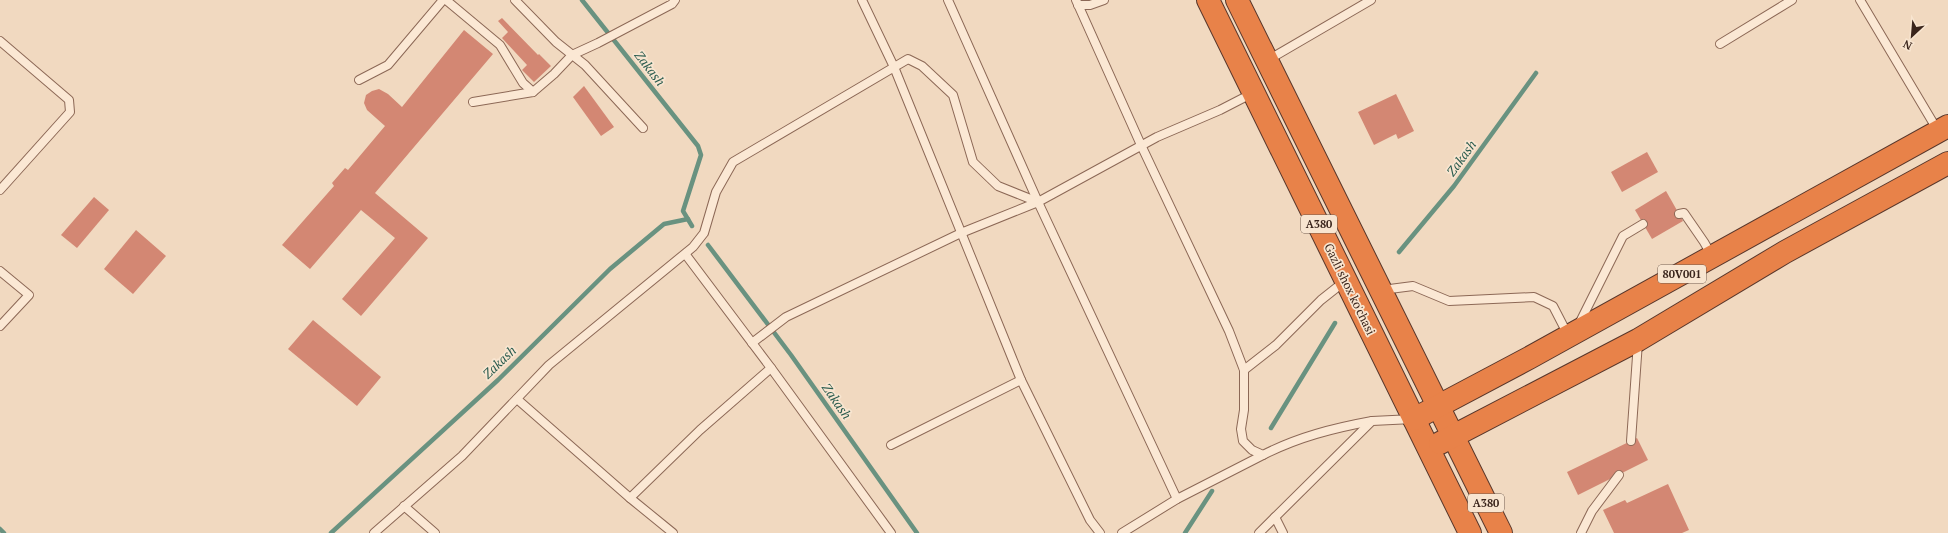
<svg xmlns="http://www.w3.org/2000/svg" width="1948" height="533" font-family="'PT Serif',serif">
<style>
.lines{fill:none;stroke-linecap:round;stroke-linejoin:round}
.stream{stroke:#699280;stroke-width:4.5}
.building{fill:#d38773}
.lane-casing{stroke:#8c6856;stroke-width:10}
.highway-casing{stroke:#59372b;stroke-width:24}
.lane{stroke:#fbe8d4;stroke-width:8}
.highway{stroke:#e88249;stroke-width:22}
.labels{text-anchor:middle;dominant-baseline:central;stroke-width:3.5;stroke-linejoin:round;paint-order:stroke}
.shield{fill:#f8e5d0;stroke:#735f52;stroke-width:1}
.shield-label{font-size:11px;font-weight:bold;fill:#3a251c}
.street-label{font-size:12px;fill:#3a251c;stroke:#f8e5d0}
.water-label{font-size:13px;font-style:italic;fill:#2a5b4e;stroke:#f8e5d0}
</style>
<rect width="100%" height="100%" fill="#f1d9c0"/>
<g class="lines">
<g class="stream">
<path d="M582 0 698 146 701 155 683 211 692 226"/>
<path d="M708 245 791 355 917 533"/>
<path d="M1399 252 1454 186 1536 73"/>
<path d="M1271 428 1335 323"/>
<path d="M0 529 4 533"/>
<path d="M331 533 498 380 610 269 664 224 688 219"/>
<path d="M1185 533 1212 491"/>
</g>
</g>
<g class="building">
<path d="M502 18 538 55 539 54 551 66 534 82 522 70 527 65 502 38 508 32 498 21Z"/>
<path d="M464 30 493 54 375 193 428 238 361 316 342 299 395 238 361 210 310 269 282 245 334 186 332 183 345 168 348 170 385 126 367 110 364 103 366 95 372 91 379 89 388 94 402 107Z"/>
<path d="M584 86 614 127 601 136 573 97Z"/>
<path d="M1396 94 1414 131 1398 139 1396 134 1374 145 1358 112Z"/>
<path d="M1647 152 1658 172 1622 192 1611 172Z"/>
<path d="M1666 191 1683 221 1652 239 1635 210Z"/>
<path d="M94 197 109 210 77 248 61 235Z"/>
<path d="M136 230 166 256 133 294 104 269Z"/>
<path d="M313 320 381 377 357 406 288 349Z"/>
<path d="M1637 438 1648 460 1578 495 1567 472Z"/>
<path d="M1668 484 1689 530 1682 533H1614L1603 510 1625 500 1627 503Z"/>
</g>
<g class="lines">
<g class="lane-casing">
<g id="lane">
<path d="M446 0 500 45 523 83 533 92"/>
<path d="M515 0 556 42 585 65 643 128"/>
<path d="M862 0 894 67 1021 380"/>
<path d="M948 0 1038 202 1177 499"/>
<path d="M1076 0 1141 145 1229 331 1244 370V410L1241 429 1243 441 1252 450 1263 455C1298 437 1334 428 1372 421"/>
<path d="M1860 0 1938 131"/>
<path d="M1078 5H1090L1104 0"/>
<path d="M0 41 69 100 70 112 0 190"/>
<path d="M1720 44 1792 0"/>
<path d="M1268 60 1371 0"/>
<path d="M359 80 388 65 443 0"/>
<path d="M473 102 533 92 554 74 572 55 598 43 672 4 675 0"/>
<path d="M1679 214 1684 213 1704 242 1712 256"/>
<path d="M686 255 771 368 891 533"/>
<path d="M0 271 29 295 0 326"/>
<path d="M1382 290 1413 286 1449 301 1534 297 1553 306 1568 335"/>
<path d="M1579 324 1623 236 1643 224"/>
<path d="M752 343 786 317 961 233 1038 202"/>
<path d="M1244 370 1276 345 1321 300 1345 281"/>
<path d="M517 399 630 498 673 533"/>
<path d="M1631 441 1638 342"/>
<path d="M891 445 1021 380 1090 520 1100 533"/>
<path d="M630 498 700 430 771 368"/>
<path d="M404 506 435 533"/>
<path d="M1275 517 1283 533"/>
<path d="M374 533 462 456 549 365 693 247 704 233 716 192 733 162 908 59 922 66 953 95 973 162 998 186 1038 202 1157 137 1220 110 1253 93"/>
<path d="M1122 533 1177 499 1263 455"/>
<path d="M1259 533 1372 421 1413 419"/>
<path d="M1581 533 1592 511 1619 475"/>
</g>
</g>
<g class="highway-casing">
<g id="highway">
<path d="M1208 0 1470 533"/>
<path d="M1237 0 1501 533"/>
<path d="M1414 419 1529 358 1948 126"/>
<path d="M1440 443 1638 340 1785 252 1948 163"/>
</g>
</g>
<use href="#lane" class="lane"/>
<use href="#highway" class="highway"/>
</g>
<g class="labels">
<g class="shield">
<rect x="1301" y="215" width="36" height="18" rx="3"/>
<rect x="1658" y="265" width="48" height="18" rx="3"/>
<rect x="1468" y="494" width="36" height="18" rx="3"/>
</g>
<g class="shield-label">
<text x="1319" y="224">A380</text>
<text x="1682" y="274">80V001</text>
<text x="1486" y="503">A380</text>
</g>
<g class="street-label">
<text transform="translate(1350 289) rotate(64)">Gazli shox ko'chasi</text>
</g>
<g class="water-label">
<text transform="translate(650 68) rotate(52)">Zakash</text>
<text transform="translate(1461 158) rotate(-54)">Zakash</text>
<text transform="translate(499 362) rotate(-44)">Zakash</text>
<text transform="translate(837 401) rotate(55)">Zakash</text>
</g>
</g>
<g transform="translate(1912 36) rotate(206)" stroke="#f8e5d0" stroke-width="3" paint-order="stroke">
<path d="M0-3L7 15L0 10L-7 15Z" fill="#3a251c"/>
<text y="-6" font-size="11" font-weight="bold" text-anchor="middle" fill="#3a251c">N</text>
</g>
</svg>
